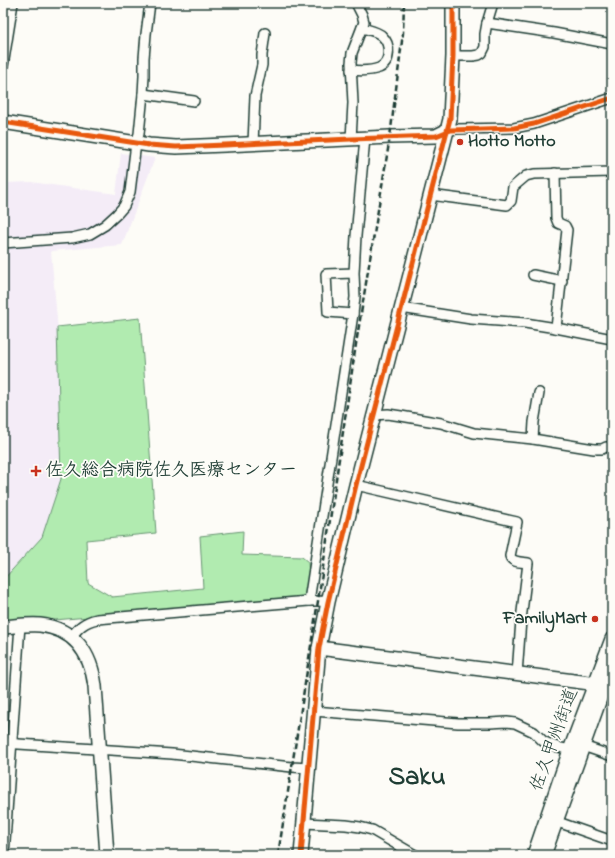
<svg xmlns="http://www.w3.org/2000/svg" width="615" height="858" font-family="'Indie Flower','Klee One',sans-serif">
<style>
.built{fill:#f4ecf7}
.green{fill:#b1ebb0;stroke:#689472}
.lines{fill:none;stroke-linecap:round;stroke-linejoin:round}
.street-casing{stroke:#1f3d34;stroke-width:12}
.secondary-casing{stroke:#1f3d34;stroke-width:16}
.street{stroke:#fdfcf7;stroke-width:9}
.secondary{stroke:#fdfcf7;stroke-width:13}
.rail{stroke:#1f3d34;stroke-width:2.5;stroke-dasharray:6 3;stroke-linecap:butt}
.cycleway-casing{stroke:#fdfcf7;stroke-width:8}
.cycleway{stroke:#e8590c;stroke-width:5}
.poi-dot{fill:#c8321e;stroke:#fdfcf7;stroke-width:1.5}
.labels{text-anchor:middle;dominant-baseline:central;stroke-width:3.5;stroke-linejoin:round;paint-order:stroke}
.poi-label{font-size:18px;font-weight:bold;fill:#1f3d34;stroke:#fdfcf7;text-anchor:start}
.street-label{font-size:18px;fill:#1f3d34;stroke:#fdfcf7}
.town-label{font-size:26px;font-weight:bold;fill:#1f3d34;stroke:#fdfcf7}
</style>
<rect width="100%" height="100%" fill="#fdfcf7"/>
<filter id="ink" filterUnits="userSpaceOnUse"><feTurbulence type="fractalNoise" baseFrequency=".025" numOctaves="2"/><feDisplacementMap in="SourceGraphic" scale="8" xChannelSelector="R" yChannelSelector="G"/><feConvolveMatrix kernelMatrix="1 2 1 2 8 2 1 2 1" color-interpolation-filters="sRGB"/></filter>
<g filter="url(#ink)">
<path class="built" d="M121 153 155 158 122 245 51 251 83 615 3 621V183L31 182 116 194Z"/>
<path class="green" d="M140 318 156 533 86 540 88 583 112 597 203 588 200 536 243 531 242 555 302 557 308 562 309 576 305 598 43 621 3 624V580L42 537 61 479 57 327Z"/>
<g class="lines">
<g class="street-casing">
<g id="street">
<path d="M487 23 554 33 612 44"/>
<path d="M453 56H473L479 55 482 53 485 47V34L487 23 493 3"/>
<path d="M3 66 13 3"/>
<path d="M351 70C360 71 371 71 379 68 391 63 391 44 382 36 377 31 368 30 362 28"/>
<path d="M143 94 194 101"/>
<path d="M446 131 456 129 514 128 534 124 612 98"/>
<path d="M351 139 353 103 351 63 352 53 364 22 362 15 356 3"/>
<path d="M253 144 255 96 262 65V55L265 33"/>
<path d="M555 173 556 218 558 223 565 226 567 230 556 328"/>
<path d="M430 195 507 205 511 201 513 187 526 176 534 174 612 172"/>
<path d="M3 243 72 238 90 234 105 225 117 214 124 206 130 192 136 143 139 134 143 94 144 76V58L146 34 150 3"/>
<path d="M354 273 326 274 328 312 353 314 355 297 354 273 356 236 365 138"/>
<path d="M533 275 562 281"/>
<path d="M401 308 471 319 525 323 556 328 612 339"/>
<path d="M374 415 388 414 401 416 441 423 474 433 533 439 594 449H602L606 447H612"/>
<path d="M533 439 534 422 539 393"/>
<path d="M356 485 517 522 510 556C512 563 522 562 528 563L521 620 517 674"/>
<path d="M309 601 353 314"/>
<path d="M71 637C79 627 84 622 97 619L309 601H318L328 602"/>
<path d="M314 711 458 723H490L507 722 515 723 534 732 543 741 554 746 570 750"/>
<path d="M3 743 172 754 292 767 309 768"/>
<path d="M583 746 612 756"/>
<path d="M552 820 612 841"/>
<path d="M304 823 346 825 360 827 372 830 415 855"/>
<path d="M4 855 20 625"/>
</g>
</g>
<g class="secondary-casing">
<g id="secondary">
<path d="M3 122 149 145 176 147 225 145 390 137 436 136 446 131"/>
<path d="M3 627C15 626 28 624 40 625 75 629 91 654 95 686L107 855"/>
<path d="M319 648 605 685"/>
<path d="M301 855 319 648 328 602 356 485 450 119 453 56V3"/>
<path d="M534 855 570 750 612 639"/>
<path d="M544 855 612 665"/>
</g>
</g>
<use href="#street" class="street"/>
<use href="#secondary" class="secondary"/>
<path class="rail" d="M278 855 318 601 356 344 390 137 403 33 404 3"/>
<g class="cycleway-casing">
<g id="cycleway">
<path d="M3 122 149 145 176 147 225 145 351 139 436 136 451 130 514 128 534 124 612 98"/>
<path d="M301 855 319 648 328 602 356 485 450 119 453 56V3"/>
</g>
</g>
<use href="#cycleway" class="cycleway"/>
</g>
</g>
<g class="poi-dot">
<circle cx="460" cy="142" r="4"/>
<path d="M34 465h4v4h4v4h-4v4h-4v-4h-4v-4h4z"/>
<circle cx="595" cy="619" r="4"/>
</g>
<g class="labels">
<g class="poi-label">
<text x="468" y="142">Hotto Motto</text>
<text x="45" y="471">佐久総合病院佐久医療センター</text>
<text x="587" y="619" text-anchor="end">FamilyMart</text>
</g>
<g class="street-label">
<text transform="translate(555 740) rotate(-70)">佐久甲州街道</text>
</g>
<g class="town-label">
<text x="417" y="778">Saku</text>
</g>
</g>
<rect width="615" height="858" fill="none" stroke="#fdfcf7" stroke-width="16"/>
<rect x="8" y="8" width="599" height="842" fill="none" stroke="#1f3d34" stroke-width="1.5" filter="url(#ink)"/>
</svg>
